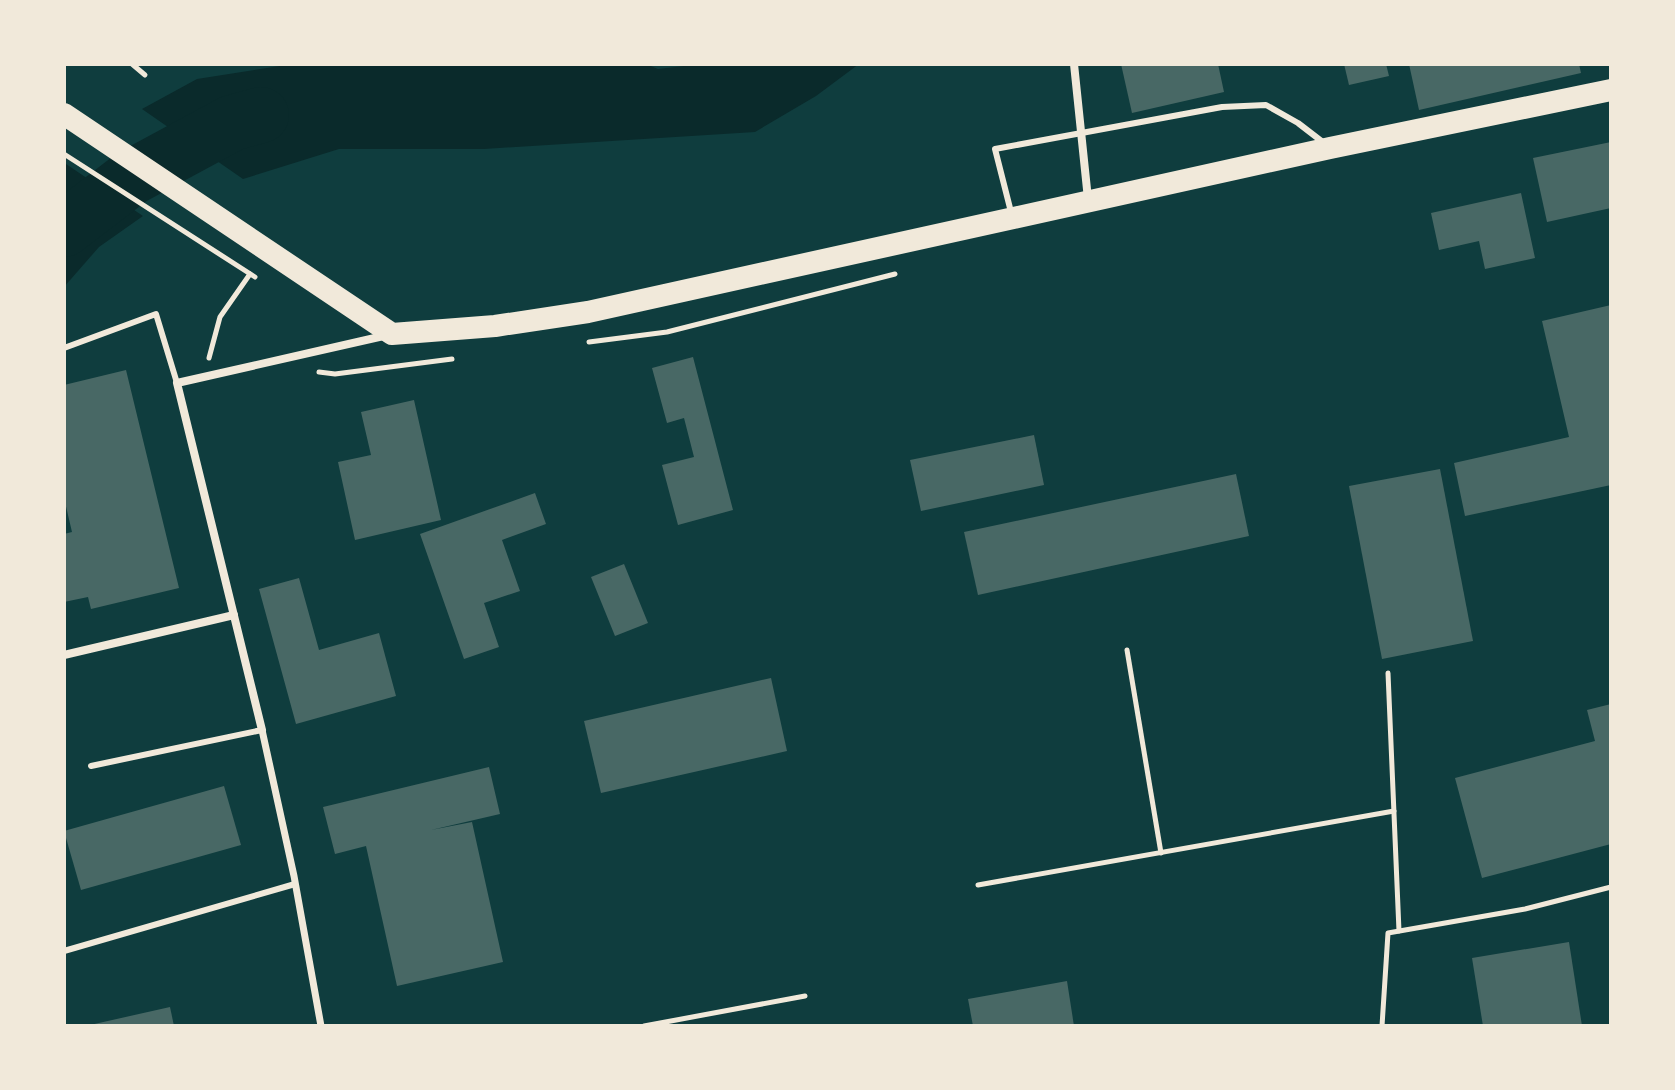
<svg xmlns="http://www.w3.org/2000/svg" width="1675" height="1090" font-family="'Alegreya Sans',sans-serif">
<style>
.water{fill:#0a2a2b}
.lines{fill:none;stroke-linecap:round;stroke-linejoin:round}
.river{stroke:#0a2a2b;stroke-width:56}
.building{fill:#486865}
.path{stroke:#f1e9da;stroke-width:5}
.service{stroke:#f1e9da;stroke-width:6}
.pedestrian{stroke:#f1e9da;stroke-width:7}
.minor{stroke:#f1e9da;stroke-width:8}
.trunk{stroke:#f1e9da;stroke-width:22}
</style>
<rect width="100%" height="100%" fill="#0f3d3e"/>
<g class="water">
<path d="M292 64H646L658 69 701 64H859L816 96 755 132 484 149H339L243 179 142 109 197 79Z"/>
<path d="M66 164 143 216 99 247 64 287V167Z"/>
</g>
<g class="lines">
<path class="river" d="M64 229 132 177 232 123 261 115"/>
</g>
<g class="building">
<path d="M1121 64H1218L1224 92 1132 113Z"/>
<path d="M1344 64H1386L1389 76 1349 85Z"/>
<path d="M1409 64H1579L1581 73 1419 110Z"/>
<path d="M1611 142V208L1547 222 1533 158Z"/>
<path d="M1521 193 1535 258 1485 269 1479 241 1439 250 1431 213Z"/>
<path d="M1611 305V485L1465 516 1454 463 1569 437 1542 321Z"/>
<path d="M693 357 733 510 678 525 662 465 694 457 684 418 667 423 652 368Z"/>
<path d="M126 370 179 588 91 609 88 597 64 602V534L72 532 64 498V385Z"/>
<path d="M414 400 441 520 355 540 338 462 371 455 361 412Z"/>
<path d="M1034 435 1044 485 921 511 910 460Z"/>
<path d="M1440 469 1473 641 1382 659 1349 486Z"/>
<path d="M1236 474 1249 536 978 595 964 532Z"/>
<path d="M535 493 546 524 502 540 520 591 484 603 499 647 464 659 420 534Z"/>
<path d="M624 564 648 623 615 636 591 577Z"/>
<path d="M299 578 319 650 379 633 396 696 296 724 259 589Z"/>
<path d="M771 678 787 751 601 793 584 721Z"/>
<path d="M1611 704V844L1482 878 1455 778 1595 741 1587 710Z"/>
<path d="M489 767 500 814 431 830 472 822 503 962 397 986 366 846 335 854 323 807Z"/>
<path d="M224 786 241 845 81 890 64 831Z"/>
<path d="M1569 942 1582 1026H1483L1472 958Z"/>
<path d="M1067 981 1074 1026H973L968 999Z"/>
<path d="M170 1007 174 1026H90V1025Z"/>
</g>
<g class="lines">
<g class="path">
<path d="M132 64 145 75"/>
<path d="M64 154 255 277"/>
<path d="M589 342 667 332 895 274"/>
<path d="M209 358 220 317 250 274"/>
<path d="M319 372 335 374 452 359"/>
<path d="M1127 650 1161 853"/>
<path d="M1388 673 1399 931"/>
<path d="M978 885 1394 811"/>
<path d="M644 1026 805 996"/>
<path d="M1382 1026 1388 933 1525 909 1611 887"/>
</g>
<g class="service">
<path d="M1011 212 995 149 1222 107 1266 105 1298 123 1324 143"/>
<path d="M64 348 156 314 177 383"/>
<path d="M91 766 262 730"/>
<path d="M64 951 295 884"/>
</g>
<path class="pedestrian" d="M262 730 294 876 321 1026"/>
<g class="minor">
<path d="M1074 64 1088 199"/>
<path d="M64 655 234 615"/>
<path d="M262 730 177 383 388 335"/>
</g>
<path class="trunk" d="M64 114 392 334 495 326 588 312 1330 148 1611 90"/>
</g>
<rect width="1675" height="1090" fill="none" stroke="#f1e9da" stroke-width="132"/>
</svg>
